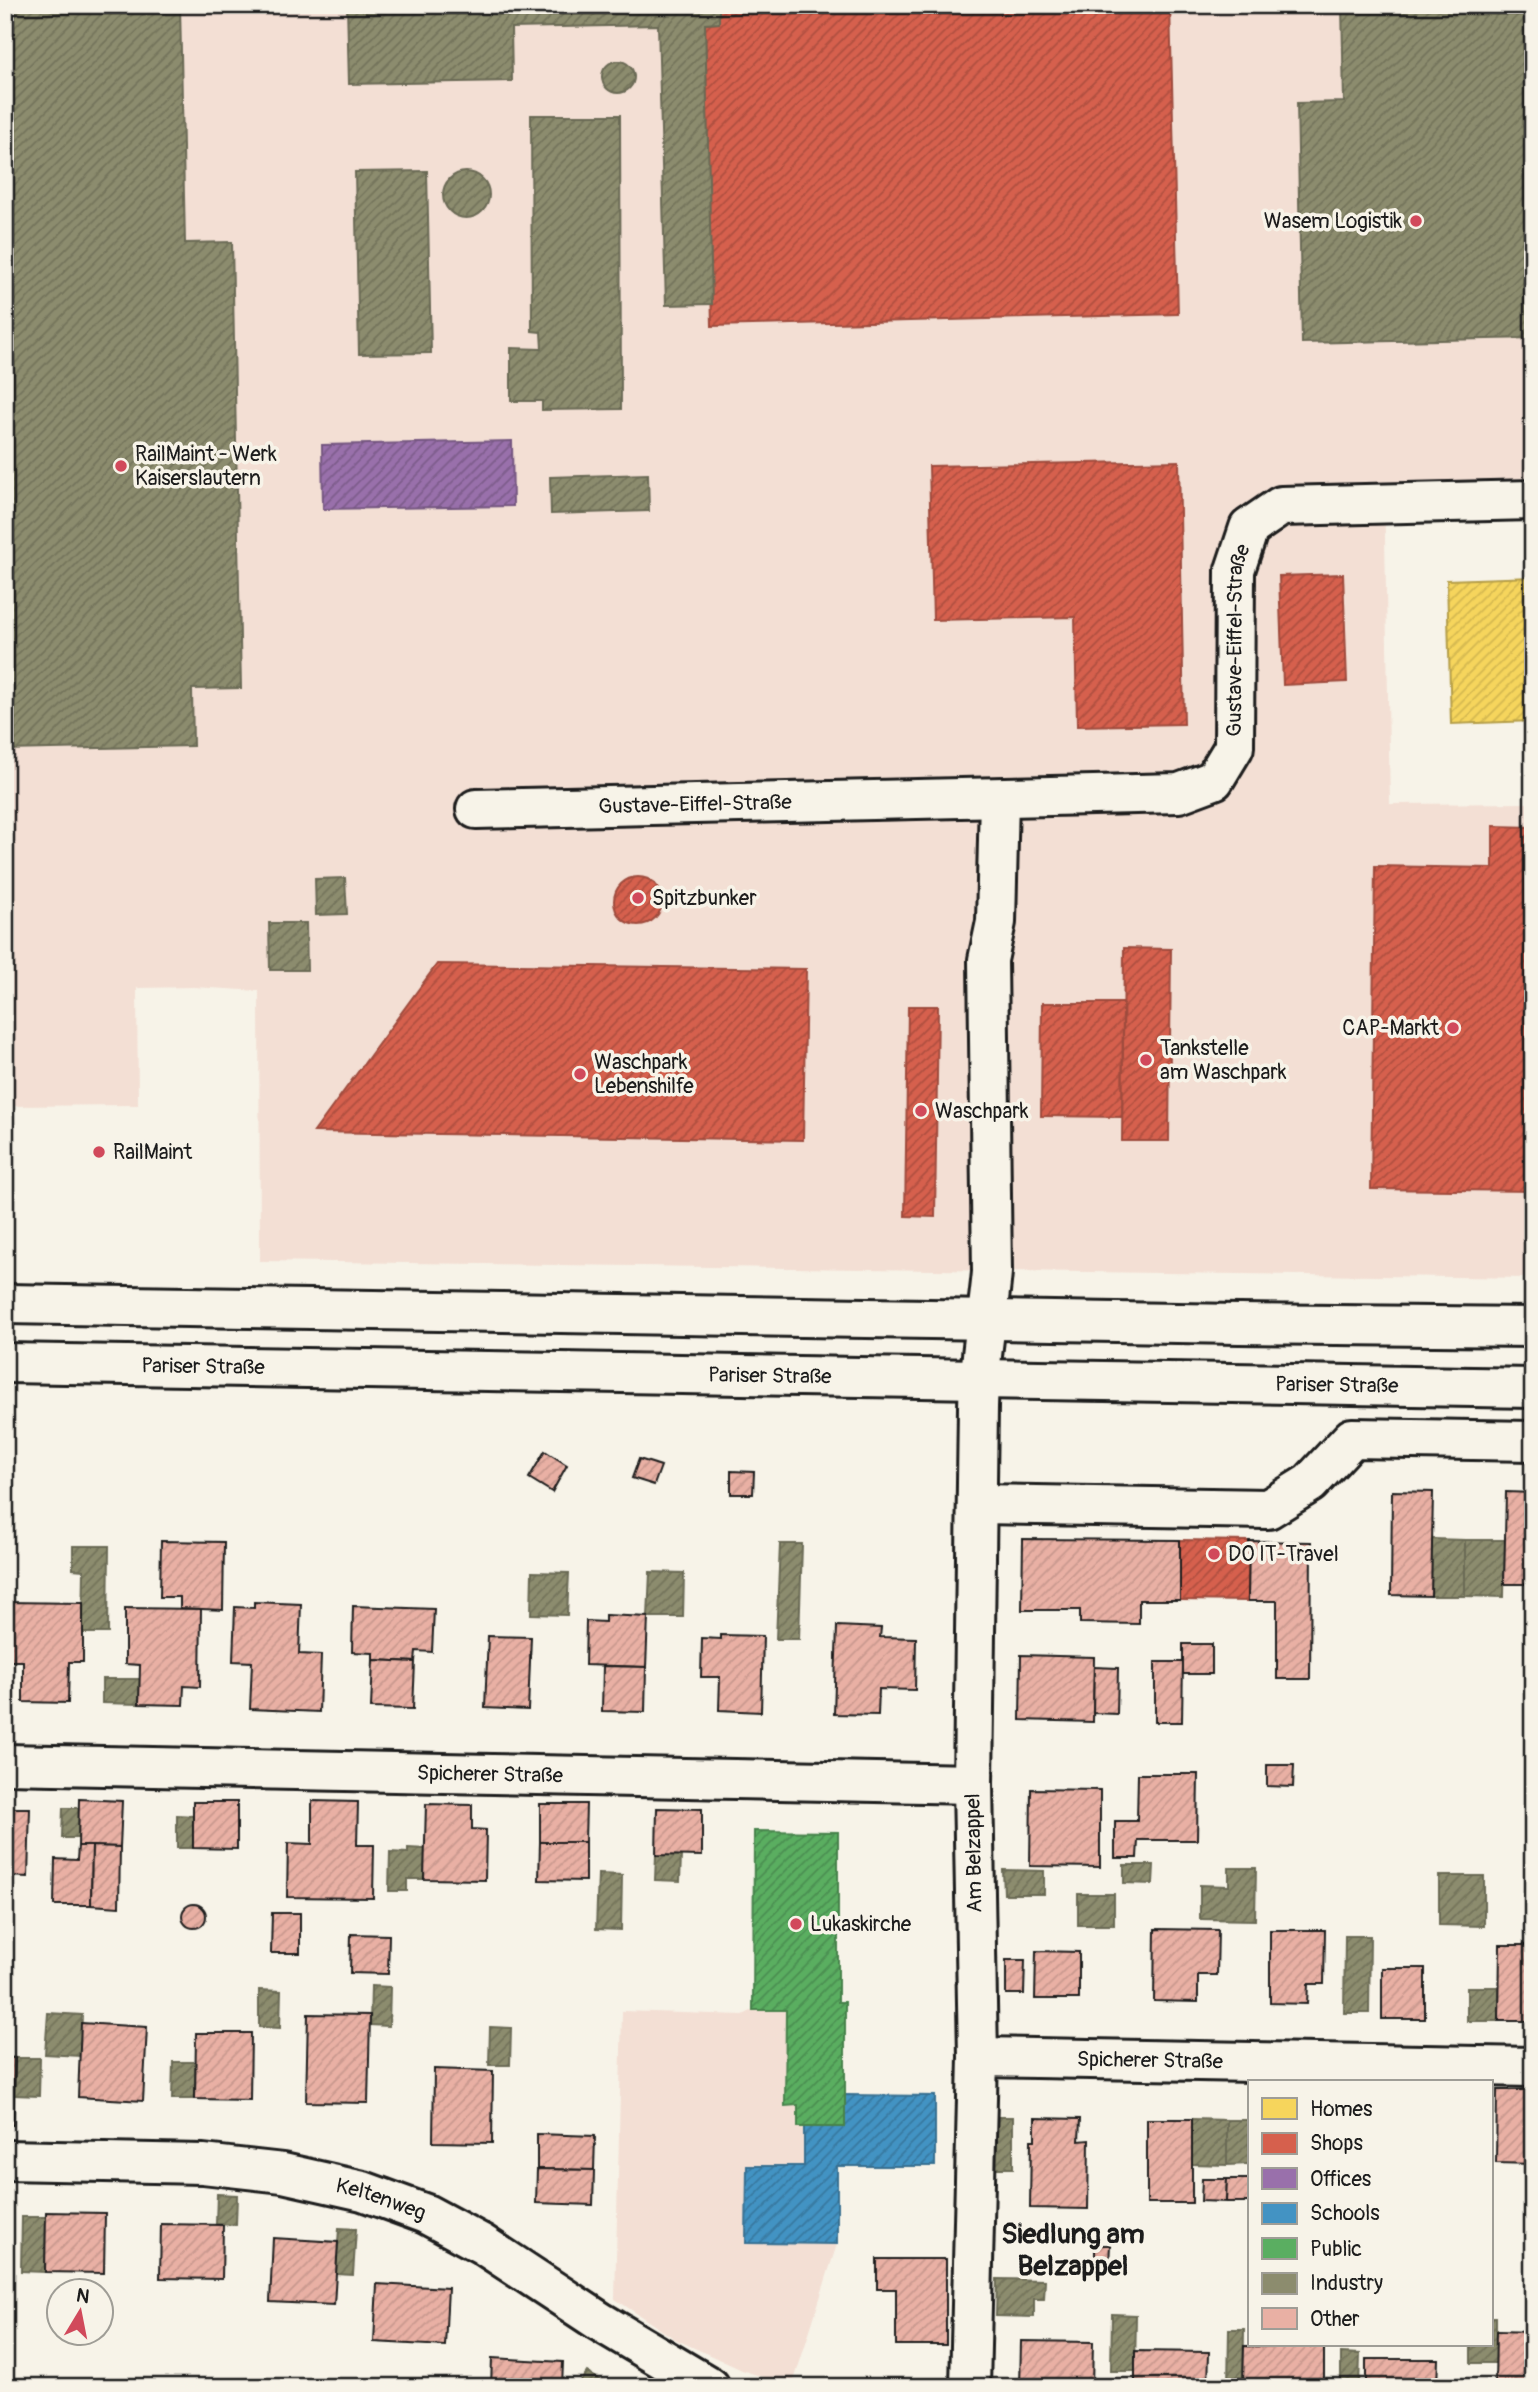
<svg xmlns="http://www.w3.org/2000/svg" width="1538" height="2392" font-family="Pangolin,sans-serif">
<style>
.built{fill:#f3dfd4}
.homes{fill:url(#homes-hatch);stroke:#b59e49;stroke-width:2}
.shops{fill:url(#shops-hatch);stroke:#9e4c3e;stroke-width:2}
.offices{fill:url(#offices-hatch);stroke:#745780;stroke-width:2}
.schools{fill:url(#schools-hatch);stroke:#376f91;stroke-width:2}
.public{fill:url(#public-hatch);stroke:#47824c;stroke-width:2}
.industry{fill:url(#industry-hatch);stroke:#6a6a55;stroke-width:2}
.building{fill:url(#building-hatch);stroke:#1c1c1c;stroke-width:2}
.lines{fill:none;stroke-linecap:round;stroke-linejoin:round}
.minor-casing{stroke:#1c1c1c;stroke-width:44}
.major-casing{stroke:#1c1c1c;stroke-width:44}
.minor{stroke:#f7f3e8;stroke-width:38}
.major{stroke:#f7f3e8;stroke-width:38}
.poi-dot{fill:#d1495b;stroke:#f7f3e8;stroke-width:2.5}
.labels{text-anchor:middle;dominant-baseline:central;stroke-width:7;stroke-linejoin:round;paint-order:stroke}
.poi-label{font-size:21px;fill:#1c1c1c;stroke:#f7f3e8;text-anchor:start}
.street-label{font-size:21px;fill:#1c1c1c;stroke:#f7f3e8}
.district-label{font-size:28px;font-weight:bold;fill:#1c1c1c;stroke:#f7f3e8}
</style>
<defs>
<pattern id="homes-hatch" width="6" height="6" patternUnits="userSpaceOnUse" patternTransform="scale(1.75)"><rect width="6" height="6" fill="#f6d55c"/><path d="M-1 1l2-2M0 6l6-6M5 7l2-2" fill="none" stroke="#d2b64f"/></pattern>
<pattern id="shops-hatch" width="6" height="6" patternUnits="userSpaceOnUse" patternTransform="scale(1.75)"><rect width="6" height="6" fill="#d6604d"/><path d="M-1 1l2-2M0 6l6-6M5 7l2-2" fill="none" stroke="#ad4e3f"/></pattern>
<pattern id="offices-hatch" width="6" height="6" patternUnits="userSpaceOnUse" patternTransform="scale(1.75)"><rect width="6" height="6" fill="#9970ab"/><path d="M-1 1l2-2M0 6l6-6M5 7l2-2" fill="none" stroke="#7c5b8a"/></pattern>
<pattern id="schools-hatch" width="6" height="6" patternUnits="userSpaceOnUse" patternTransform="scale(1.75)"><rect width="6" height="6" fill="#4393c3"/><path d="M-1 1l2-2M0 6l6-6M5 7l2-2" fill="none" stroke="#37779e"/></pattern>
<pattern id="public-hatch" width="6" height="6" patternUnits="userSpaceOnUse" patternTransform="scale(1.75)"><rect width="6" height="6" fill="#5aae61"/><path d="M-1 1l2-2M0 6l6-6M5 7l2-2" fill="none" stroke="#4a8d4f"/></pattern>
<pattern id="industry-hatch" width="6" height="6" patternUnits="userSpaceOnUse" patternTransform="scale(1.75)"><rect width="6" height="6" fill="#8c8c6e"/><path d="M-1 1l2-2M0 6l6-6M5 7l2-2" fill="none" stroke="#72725a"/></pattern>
<pattern id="building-hatch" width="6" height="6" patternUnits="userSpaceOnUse" patternTransform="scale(1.75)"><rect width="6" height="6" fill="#e9b0a4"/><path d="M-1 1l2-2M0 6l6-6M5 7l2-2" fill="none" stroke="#c7978d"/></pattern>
</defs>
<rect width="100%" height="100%" fill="#f7f3e8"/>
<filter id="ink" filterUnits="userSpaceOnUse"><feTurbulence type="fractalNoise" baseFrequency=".0143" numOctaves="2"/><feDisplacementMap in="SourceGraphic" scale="14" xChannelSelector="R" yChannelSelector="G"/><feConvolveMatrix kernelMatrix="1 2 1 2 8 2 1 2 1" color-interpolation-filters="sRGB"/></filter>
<g filter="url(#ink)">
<g class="built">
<path d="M5 5H1533V480L1384 484 1390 804 1533 803V1278L260 1261 259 991 194 987 137 988 138 1105 5 1106Z"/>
<path d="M753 2010H786V2106L798 2105 799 2127H844L845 2095 935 2096V2166H837V2244L792 2387 742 2370 675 2339 615 2299 622 2011 743 2015Z"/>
</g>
<path class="homes" d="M1533 577V721L1451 724 1447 580Z"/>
<g class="shops">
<path d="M719 5H1170L1178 314 712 326 705 24 719 23Z"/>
<path d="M1179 461 1184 724 1077 726 1075 617 933 620 929 466Z"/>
<path d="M1343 574 1347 682 1283 685 1279 576Z"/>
<path d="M1493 826 1533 827V1191L1371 1189 1375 866 1493 868Z"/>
<circle cx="638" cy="901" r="24"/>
<path d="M1124 948 1171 949 1169 1141H1122Z"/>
<path d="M437 964 806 969 803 1140 314 1132Z"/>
<path d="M1042 1003H1123L1122 1117 1041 1116Z"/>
<path d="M908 1006H938L935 1217 905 1216Z"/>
<path d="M1180 1540 1249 1541 1248 1601 1180 1600Z"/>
</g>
<path class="offices" d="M512 441 513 506 323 509 322 445Z"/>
<path class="schools" d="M845 2095 935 2096V2166H837V2244L746 2243 747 2166H804V2127H845Z"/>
<path class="public" d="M754 1831 838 1832V2002H845V2127H798V2105L785 2106 786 2010H753Z"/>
<g class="industry">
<path d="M5 5H180L185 243 232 242 241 688 192 689 193 746 5 750Z"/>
<path d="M347 5H719V23L705 24 712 304 666 305 658 25 511 28 512 81 349 84Z"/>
<path d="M1342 5H1533V338L1302 343 1297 103 1344 102Z"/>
<circle cx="618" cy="77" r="16"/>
<path d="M531 115H620L621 409 542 410V401H511V348L542 349 541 332 532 331Z"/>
<path d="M427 171 431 353 359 354 355 172Z"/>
<circle cx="466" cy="195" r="23"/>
<path d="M648 474 649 511 551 514 550 477Z"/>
<path d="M345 878 347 914 316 915 315 879Z"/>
<path d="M269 923H306L307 970H270Z"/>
<path d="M1432 1539 1465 1540V1596H1431Z"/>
<path d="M1465 1540H1505L1504 1597 1465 1596Z"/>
<path d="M780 1544H802L799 1639H776Z"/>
<path d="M73 1546H109L108 1633H83L84 1570 73 1569Z"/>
<path d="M532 1572 569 1573 567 1615 531 1614Z"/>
<path d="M650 1572 684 1573 683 1617H648Z"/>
<path d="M102 1679H140L139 1704 102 1703Z"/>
<path d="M63 1808H79L78 1838H62Z"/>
<path d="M177 1815 193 1816V1848H177Z"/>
<path d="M408 1848 425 1849 424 1879H407V1891H389L390 1852 408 1853Z"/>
<path d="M656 1855H681L680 1881 655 1880Z"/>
<path d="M1124 1865H1154L1153 1884 1124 1883Z"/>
<path d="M1229 1868H1256L1255 1920 1200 1919V1885L1229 1886Z"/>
<path d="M1003 1870 1044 1871V1894H1004Z"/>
<path d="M598 1874 622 1875 621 1930 596 1929Z"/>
<path d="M1439 1876H1484V1926L1439 1925Z"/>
<rect x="1078" y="1894" width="36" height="31"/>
<path d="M1345 1936H1370L1369 2013H1344Z"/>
<path d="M371 1986 390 1987 389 2026 370 2025Z"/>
<rect x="1467" y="1987" width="32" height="34"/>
<path d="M259 1990 281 1991 280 2028 259 2027Z"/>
<path d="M48 2013 82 2015 80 2056 45 2054Z"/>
<path d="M490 2027 511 2028 510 2065H489Z"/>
<path d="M15 2058H40L39 2096 14 2095Z"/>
<path d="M173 2062H195V2099H172Z"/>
<path d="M997 2117H1013V2168H996Z"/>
<path d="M1192 2119 1227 2120V2165L1192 2164Z"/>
<path d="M1227 2120H1249V2164L1227 2165Z"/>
<path d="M217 2194 237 2195 236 2225 216 2224Z"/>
<path d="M22 2217H46L45 2272 21 2271Z"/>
<path d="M339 2228 356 2229 353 2275 336 2274Z"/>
<path d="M997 2279 1045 2280 1044 2299H1034V2317L996 2316Z"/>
<path d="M1112 2314 1136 2315 1135 2371H1111Z"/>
<path d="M1491 2317H1496V2363H1471V2345H1491Z"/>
<path d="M1229 2329H1244L1243 2387H1228Z"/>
<path d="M1341 2353 1360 2354 1359 2387H1341Z"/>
<path d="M587 2372 608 2385 607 2387H562V2384L578 2385Z"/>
<path d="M1437 2379 1456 2380V2387H1437Z"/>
</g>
<g class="building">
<path d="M545 1451 567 1465 552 1492 529 1478Z"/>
<path d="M639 1459 661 1466 654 1485 632 1478Z"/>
<path d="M731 1471 754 1472 753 1494H731Z"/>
<path d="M1392 1491 1433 1492 1431 1596 1391 1595Z"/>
<path d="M1506 1492 1533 1493V1584H1504Z"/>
<path d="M1023 1539 1180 1540V1600H1139V1624L1080 1623V1610H1022Z"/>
<path d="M161 1541 224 1542 223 1610 180 1608V1597H160Z"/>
<path d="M1249 1541 1311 1542 1310 1679H1277V1601H1248Z"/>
<path d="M5 1602 83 1603V1662H69L68 1703 23 1702V1661H5Z"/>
<path d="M254 1602 301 1604 299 1654 321 1655 319 1712 250 1709 252 1662 233 1661 235 1607 254 1608Z"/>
<path d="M353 1606 434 1609 432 1652 416 1651 415 1662 373 1660V1653L352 1652Z"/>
<path d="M125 1608 201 1609 200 1687 184 1686 183 1705 139 1704 140 1665 125 1664Z"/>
<path d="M605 1615 648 1617 646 1667 585 1665 586 1621 605 1622Z"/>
<path d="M837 1626 881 1628 880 1637 916 1638 915 1690 879 1689 878 1715 834 1714Z"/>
<path d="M721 1635 763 1636 761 1712 719 1710 720 1677H701L702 1638 721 1639Z"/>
<path d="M488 1636 531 1637 528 1710 485 1708Z"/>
<rect x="1183" y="1644" width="29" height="30"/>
<path d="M1021 1655 1094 1657 1093 1722 1020 1720Z"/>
<path d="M373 1660 415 1662 413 1709 371 1708Z"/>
<path d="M1155 1662H1183L1182 1722H1155Z"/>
<path d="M603 1666 646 1667 645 1712 602 1711Z"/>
<path d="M1094 1667 1118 1668 1117 1714 1093 1713Z"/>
<path d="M1267 1765H1294L1293 1787 1267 1786Z"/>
<path d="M1138 1774H1198L1197 1840H1138L1137 1858H1115V1821H1137Z"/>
<path d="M1031 1789 1100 1790V1867L1030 1866Z"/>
<path d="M5 1796 7 1808H30L28 1877 5 1876Z"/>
<path d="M79 1799 122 1801 120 1847 78 1846Z"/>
<path d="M312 1801 358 1802 357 1845H374L373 1898 287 1897 288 1843 312 1844Z"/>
<path d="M193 1802H237V1849L193 1848Z"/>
<path d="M426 1804 472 1805V1829L486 1830 485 1880 424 1879Z"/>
<path d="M540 1804H586L585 1842H540Z"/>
<path d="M657 1808 702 1809V1856L656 1855Z"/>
<path d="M540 1842H585V1881L539 1880Z"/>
<path d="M78 1846H92L91 1905H54L55 1859 77 1860Z"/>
<path d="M92 1846 120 1847 119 1907 91 1905Z"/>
<circle cx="194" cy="1916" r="12"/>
<path d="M272 1913H300V1953H271Z"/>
<path d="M1155 1929 1218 1930 1217 1975H1198V2002L1154 2001Z"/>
<path d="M1270 1930H1325L1324 1984H1308L1307 2004 1270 2003Z"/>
<path d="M351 1934 389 1935 388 1974 350 1973Z"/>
<path d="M1532 1935 1533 2021H1499L1500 1945H1532Z"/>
<path d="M1036 1951 1079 1952V1999H1035Z"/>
<path d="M1006 1960H1025L1024 1994H1006Z"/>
<rect x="1382" y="1968" width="43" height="51"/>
<path d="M308 2014 370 2015 368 2103 306 2102Z"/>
<path d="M81 2023 147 2027 143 2101 78 2097Z"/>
<path d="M196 2033H251L250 2100 195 2099Z"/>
<path d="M5 2057 15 2058 13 2125H5Z"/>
<path d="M434 2069 493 2071 492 2143 433 2142Z"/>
<path d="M1497 2090H1533V2164L1496 2163Z"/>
<path d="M1035 2118 1080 2119 1079 2141 1089 2140 1088 2209 1030 2208 1031 2140H1035Z"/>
<rect x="1147" y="2119" width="45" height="84"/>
<path d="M537 2134 595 2136 594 2170 537 2169Z"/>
<path d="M537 2169 594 2170 593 2205 536 2203Z"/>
<path d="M1202 2179H1227L1226 2202 1201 2201Z"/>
<path d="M1227 2179H1249V2202H1226Z"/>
<path d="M46 2212 105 2213 104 2273 45 2272Z"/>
<path d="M161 2224 223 2225 222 2279 160 2278Z"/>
<path d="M273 2238 338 2242 334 2305 270 2302Z"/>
<path d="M1095 2245H1110L1109 2264H1095Z"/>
<path d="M877 2259H946V2345H896V2289H877Z"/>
<path d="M377 2284 448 2288 445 2346 374 2342Z"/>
<path d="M1496 2331 1533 2332V2387H1495Z"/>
<path d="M1021 2341 1093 2342 1092 2387H1020Z"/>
<path d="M1244 2346 1324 2347V2387H1243Z"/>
<path d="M1135 2351 1209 2352 1208 2387H1135Z"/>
<path d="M492 2358 563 2362 562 2387H491Z"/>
<path d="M1366 2359H1438L1437 2387H1366Z"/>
</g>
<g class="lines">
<g class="minor-casing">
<g id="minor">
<path id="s1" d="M476 809 1179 793 1214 780 1234 747 1235 570 1249 528 1281 506 1533 500"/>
<path d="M977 1504 1268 1509 1310 1483 1352 1438 1533 1441"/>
<path id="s2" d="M5 1764 973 1784"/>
<path id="s3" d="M978 2057 1533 2067"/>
<path id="s4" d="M5 2160 203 2164 283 2173 363 2191 426 2214 482 2244 599 2321 710 2387"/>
<path d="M970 2387 978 2057 973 1784 978 1407C979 1361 988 1317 992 1272L988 960 996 922 999 798"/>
</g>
</g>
<g class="major-casing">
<g id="major">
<path d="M5 1304 1239 1324 1533 1327"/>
<path id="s5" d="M5 1363 1533 1388"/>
</g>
</g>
<use href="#minor" class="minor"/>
<use href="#major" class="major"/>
</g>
</g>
<g class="poi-dot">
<circle cx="1416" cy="221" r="7"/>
<circle cx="121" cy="466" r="7"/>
<circle cx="638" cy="898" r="7"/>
<circle cx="1453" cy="1028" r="7"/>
<circle cx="1146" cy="1060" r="7"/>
<circle cx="580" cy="1074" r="7"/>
<circle cx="921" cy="1111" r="7"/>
<circle cx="99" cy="1152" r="7"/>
<circle cx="1214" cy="1554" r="7"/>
<circle cx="796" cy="1924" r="7"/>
</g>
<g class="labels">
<g class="poi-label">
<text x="1402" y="221" text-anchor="end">Wasem Logistik</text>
<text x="135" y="454">RailMaint - Werk<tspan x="135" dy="24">Kaiserslautern</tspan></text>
<text x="652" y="898">Spitzbunker</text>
<text x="1439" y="1028" text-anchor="end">CAP-Markt</text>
<text x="1160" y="1048">Tankstelle<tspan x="1160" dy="24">am Waschpark</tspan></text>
<text x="594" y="1062">Waschpark<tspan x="594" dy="24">Lebenshilfe</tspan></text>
<text x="935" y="1111">Waschpark</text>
<text x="113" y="1152">RailMaint</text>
<text x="1228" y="1554">DO IT-Travel</text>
<text x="810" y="1924">Lukaskirche</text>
</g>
<g class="street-label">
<text stroke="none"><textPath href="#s1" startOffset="886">Gustave-Eiffel-Straße</textPath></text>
<text stroke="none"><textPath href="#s1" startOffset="219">Gustave-Eiffel-Straße</textPath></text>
<text stroke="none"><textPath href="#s5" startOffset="198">Pariser Straße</textPath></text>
<text stroke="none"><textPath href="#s5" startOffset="765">Pariser Straße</textPath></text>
<text stroke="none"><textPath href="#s5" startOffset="1332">Pariser Straße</textPath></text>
<text stroke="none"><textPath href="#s2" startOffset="485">Spicherer Straße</textPath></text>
<text transform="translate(974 1853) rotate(-91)">Am Belzappel</text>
<text stroke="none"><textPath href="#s3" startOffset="172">Spicherer Straße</textPath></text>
<text stroke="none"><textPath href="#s4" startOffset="380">Keltenweg</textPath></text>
</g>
<g class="district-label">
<text x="1073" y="2234">Siedlung am<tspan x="1073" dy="32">Belzappel</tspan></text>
</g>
</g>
<rect width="1538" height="2392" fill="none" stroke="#f7f3e8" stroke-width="28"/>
<rect x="14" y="14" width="1510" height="2364" fill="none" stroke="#1c1c1c" stroke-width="2.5" filter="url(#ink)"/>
<rect x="1248" y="2080" width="245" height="266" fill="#f7f3e8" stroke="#9f9d96" stroke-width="2"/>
<rect x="1262" y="2098" width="35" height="21" fill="#f6d55c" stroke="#9f9d96" stroke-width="2"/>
<text x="1310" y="2116" font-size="21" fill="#1c1c1c">Homes</text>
<rect x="1262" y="2133" width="35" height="21" fill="#d6604d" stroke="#9f9d96" stroke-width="2"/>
<text x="1310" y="2150" font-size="21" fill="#1c1c1c">Shops</text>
<rect x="1262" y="2168" width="35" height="21" fill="#9970ab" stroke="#9f9d96" stroke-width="2"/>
<text x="1310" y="2186" font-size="21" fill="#1c1c1c">Offices</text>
<rect x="1262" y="2203" width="35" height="21" fill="#4393c3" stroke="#9f9d96" stroke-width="2"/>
<text x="1310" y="2220" font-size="21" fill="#1c1c1c">Schools</text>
<rect x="1262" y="2238" width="35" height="21" fill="#5aae61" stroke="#9f9d96" stroke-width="2"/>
<text x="1310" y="2256" font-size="21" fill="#1c1c1c">Public</text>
<rect x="1262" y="2273" width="35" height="21" fill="#8c8c6e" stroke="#9f9d96" stroke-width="2"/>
<text x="1310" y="2290" font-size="21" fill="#1c1c1c">Industry</text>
<rect x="1262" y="2308" width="35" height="21" fill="#e9b0a4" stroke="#9f9d96" stroke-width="2"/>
<text x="1310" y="2326" font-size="21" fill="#1c1c1c">Other</text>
<g transform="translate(80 2312) rotate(10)"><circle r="33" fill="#f7f3e8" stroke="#9f9d96" stroke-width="2"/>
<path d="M0-5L12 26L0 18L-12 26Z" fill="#d1495b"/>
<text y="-10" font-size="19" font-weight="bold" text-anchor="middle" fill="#1c1c1c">N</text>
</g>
</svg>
